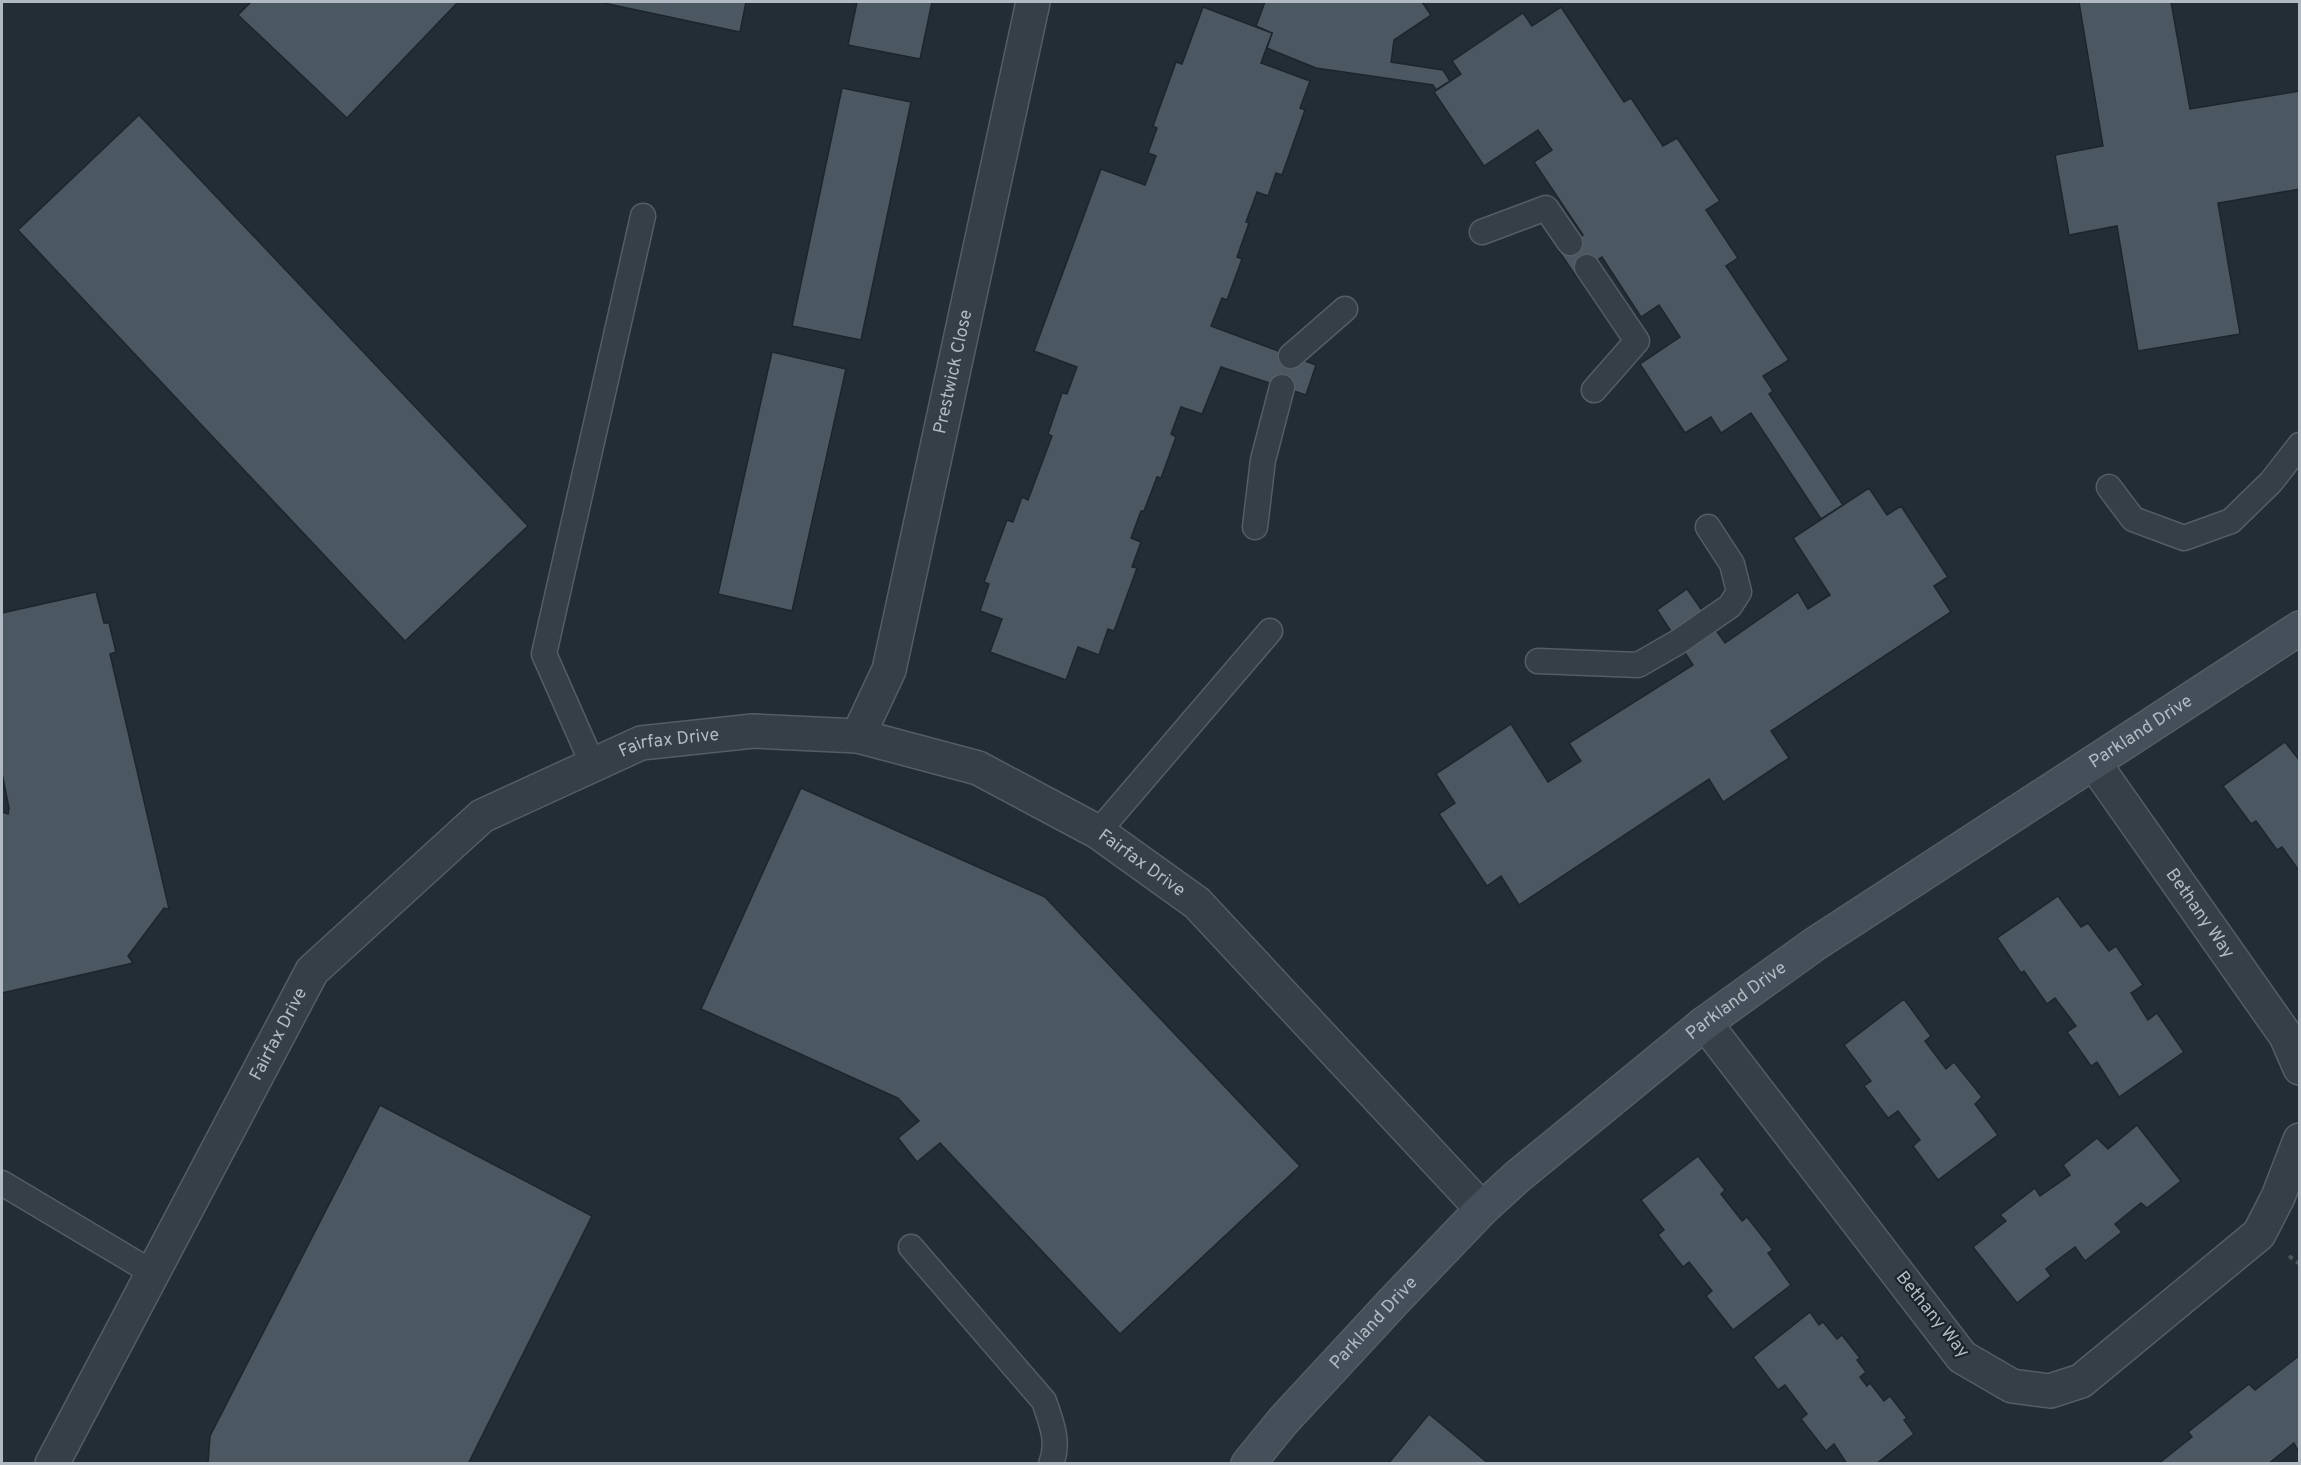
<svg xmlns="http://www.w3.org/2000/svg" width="2301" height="1465" font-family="Overpass,sans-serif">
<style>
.building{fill:#4b5862;stroke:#1d262d;stroke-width:1.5}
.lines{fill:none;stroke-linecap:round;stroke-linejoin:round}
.lane-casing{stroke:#545d64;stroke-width:27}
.street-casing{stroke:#545d64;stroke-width:36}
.secondary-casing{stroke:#545d64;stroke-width:36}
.path{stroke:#465858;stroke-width:4;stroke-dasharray:4.5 4.5;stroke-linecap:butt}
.lane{stroke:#363f47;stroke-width:24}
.street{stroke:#363f47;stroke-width:33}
.secondary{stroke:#444f59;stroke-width:33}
.labels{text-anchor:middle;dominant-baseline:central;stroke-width:4.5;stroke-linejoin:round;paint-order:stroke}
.street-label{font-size:18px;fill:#b1bac3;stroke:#1b242b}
</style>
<rect width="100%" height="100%" fill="#232d36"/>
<g class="building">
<path d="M251 2H458L347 118 238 15Z"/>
<path d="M599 2H746L740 32Z"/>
<path d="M857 2H932L920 59 848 45Z"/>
<path d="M1265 2H1422L1431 15 1394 40 1391 62 1443 70 1450 81 1436 90 1433 85 1316 68 1267 48 1272 33 1256 26Z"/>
<path d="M2079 2H2171L2190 109 2300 91V189L2218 203 2240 334 2138 351 2117 226 2069 235 2055 155 2103 146Z"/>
<path d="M1203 7 1272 33 1261 63 1310 81 1300 108 1305 110 1282 175 1276 173 1268 196 1257 192 1246 222 1249 223 1237 257 1242 259 1227 300 1222 298 1211 326 1316 365 1306 395 1221 367 1202 414 1181 407 1171 434 1176 437 1161 478 1157 477 1144 511H1141L1131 538 1141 542 1132 567 1137 568 1114 631 1108 629 1099 655 1078 647 1066 680 990 652 1002 619 980 611 989 584 984 582 1007 520 1013 522 1022 497 1028 500 1052 436 1048 434 1062 393 1067 394 1077 367 1034 351 1101 169 1145 185 1156 156 1148 153 1157 128 1153 126 1176 62 1182 64Z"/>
<path d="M1561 7 1624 102 1631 98 1663 146 1677 138 1720 201 1706 210 1738 258 1726 266 1789 360 1763 376 1773 391 1769 394 1843 505 1821 519 1751 413 1721 433 1711 417 1685 433 1640 364 1680 337 1659 305 1641 317 1602 257 1575 275 1559 251 1583 235 1534 162 1552 150 1538 130 1484 166 1434 92 1461 74 1452 61 1523 13 1532 26Z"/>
<path d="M842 88 911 102 861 340 792 326Z"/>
<path d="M139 115 528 526 405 641 18 230Z"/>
<path d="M772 352 846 369 792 611 718 594Z"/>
<path d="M1869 488 1887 515 1901 506 1948 577 1934 586 1951 612 1771 731 1789 758 1723 802 1709 779 1519 905 1501 876 1487 886 1439 814 1455 803 1436 774 1511 724 1548 782 1581 761 1569 743 1693 665 1657 610 1687 589 1725 643 1798 592 1808 609 1830 595 1793 538Z"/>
<path d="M96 592 104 623H109L116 652 110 654 169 909 164 908 128 956 133 963 2 993V812L8 814 9 808 2 773V613Z"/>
<path d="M2285 742 2300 761V872L2282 847 2277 850 2256 821 2251 824 2223 786Z"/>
<path d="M801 788 1045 897 1300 1166 1120 1334 940 1143 917 1162 898 1138 919 1121 898 1098 701 1009Z"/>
<path d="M2058 896 2081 927 2088 923 2109 951 2116 946 2143 985 2131 993 2148 1020 2157 1013 2184 1052 2119 1097 2097 1062 2091 1066 2067 1032 2076 1026 2055 998 2047 1004 2024 971 2021 973 1997 938Z"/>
<path d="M1904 999 1931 1036 1925 1041 1946 1069 1954 1062 1982 1097 1975 1104 1998 1135 1938 1180 1913 1146 1920 1140 1898 1111 1888 1118 1864 1086 1871 1081 1844 1045Z"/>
<path d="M380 1105 592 1216 468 1464H208L210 1436Z"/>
<path d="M2137 1125 2181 1181 2147 1208 2141 1203 2115 1224 2122 1232 2085 1261 2075 1247 2046 1269 2051 1276 2017 1303 1973 1247 2006 1221 2000 1215 2035 1188 2040 1196 2070 1175 2063 1165 2097 1138 2108 1149Z"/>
<path d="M1698 1156 1725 1190 1721 1194 1742 1221 1747 1217 1773 1250 1768 1253 1791 1285 1733 1330 1706 1296 1712 1291 1689 1262 1683 1267 1658 1235 1664 1230 1641 1200Z"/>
<path d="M1810 1312 1819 1325 1823 1322 1837 1339 1842 1335 1860 1358 1857 1360 1866 1372 1860 1377 1867 1386 1870 1383 1884 1401 1890 1396 1907 1418 1904 1420 1914 1434 1876 1464H1847L1834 1444 1826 1451 1801 1419 1807 1414 1785 1385 1778 1390 1753 1357Z"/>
<path d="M2300 1355V1447L2297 1449 2294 1443 2268 1464H2158L2192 1437 2188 1432 2249 1384 2255 1390Z"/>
<path d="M1429 1414 1489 1464H1388Z"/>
</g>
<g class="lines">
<g class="lane-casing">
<g id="lane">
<path d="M1482 232 1546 208 1570 243"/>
<path d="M1587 267 1637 341 1594 390"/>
<path d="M1291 356 1345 309"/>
<path d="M2109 487 2133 519 2184 538 2231 521 2271 482 2300 445"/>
<path d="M1255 527 1263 460 1282 387"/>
<path d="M1538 661 1638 665 1678 642 1730 606 1739 592 1732 564 1708 527"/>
<path d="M593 765 544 654 643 216"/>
<path d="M1098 832 1270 631"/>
<path d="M2 1183 153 1273"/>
<path d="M911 1247 1044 1401C1051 1422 1060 1442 1051 1464"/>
</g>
</g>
<g class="street-casing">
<g id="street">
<path id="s1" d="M858 736 889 670 1033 2"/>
<path id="s2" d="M2094 763 2286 1036 2300 1068"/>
<path d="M1705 1023 1962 1357 2012 1386 2050 1391 2081 1381 2259 1234 2278 1197 2300 1140"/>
<path id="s3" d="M52 1464 312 971 482 816 641 743 753 731 858 736 978 768 1098 832 1197 903 1482 1209"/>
</g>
</g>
<g class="secondary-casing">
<g id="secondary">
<path id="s4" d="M1248 1464 1283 1421 1394 1301 1482 1209 1517 1177 1705 1023 1815 944 2300 628"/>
</g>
</g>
<path class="path" d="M2289 1256 2300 1264"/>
<use href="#lane" class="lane"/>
<use href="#street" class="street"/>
<use href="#secondary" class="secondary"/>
</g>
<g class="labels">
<g class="street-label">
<text stroke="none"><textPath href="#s1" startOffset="378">Prestwick Close</textPath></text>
<text stroke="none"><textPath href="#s4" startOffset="1161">Parkland Drive</textPath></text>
<text stroke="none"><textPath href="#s3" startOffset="990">Fairfax Drive</textPath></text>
<text stroke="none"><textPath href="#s3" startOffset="1494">Fairfax Drive</textPath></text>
<text stroke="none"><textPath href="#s2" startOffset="184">Bethany Way</textPath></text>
<text stroke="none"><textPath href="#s4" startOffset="675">Parkland Drive</textPath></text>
<text stroke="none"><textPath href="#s3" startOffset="486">Fairfax Drive</textPath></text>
<text transform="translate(1932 1315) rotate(51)">Bethany Way</text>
<text stroke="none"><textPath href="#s4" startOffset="189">Parkland Drive</textPath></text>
</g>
</g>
<rect width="2301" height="1465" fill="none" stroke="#b1bac3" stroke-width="6"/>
</svg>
